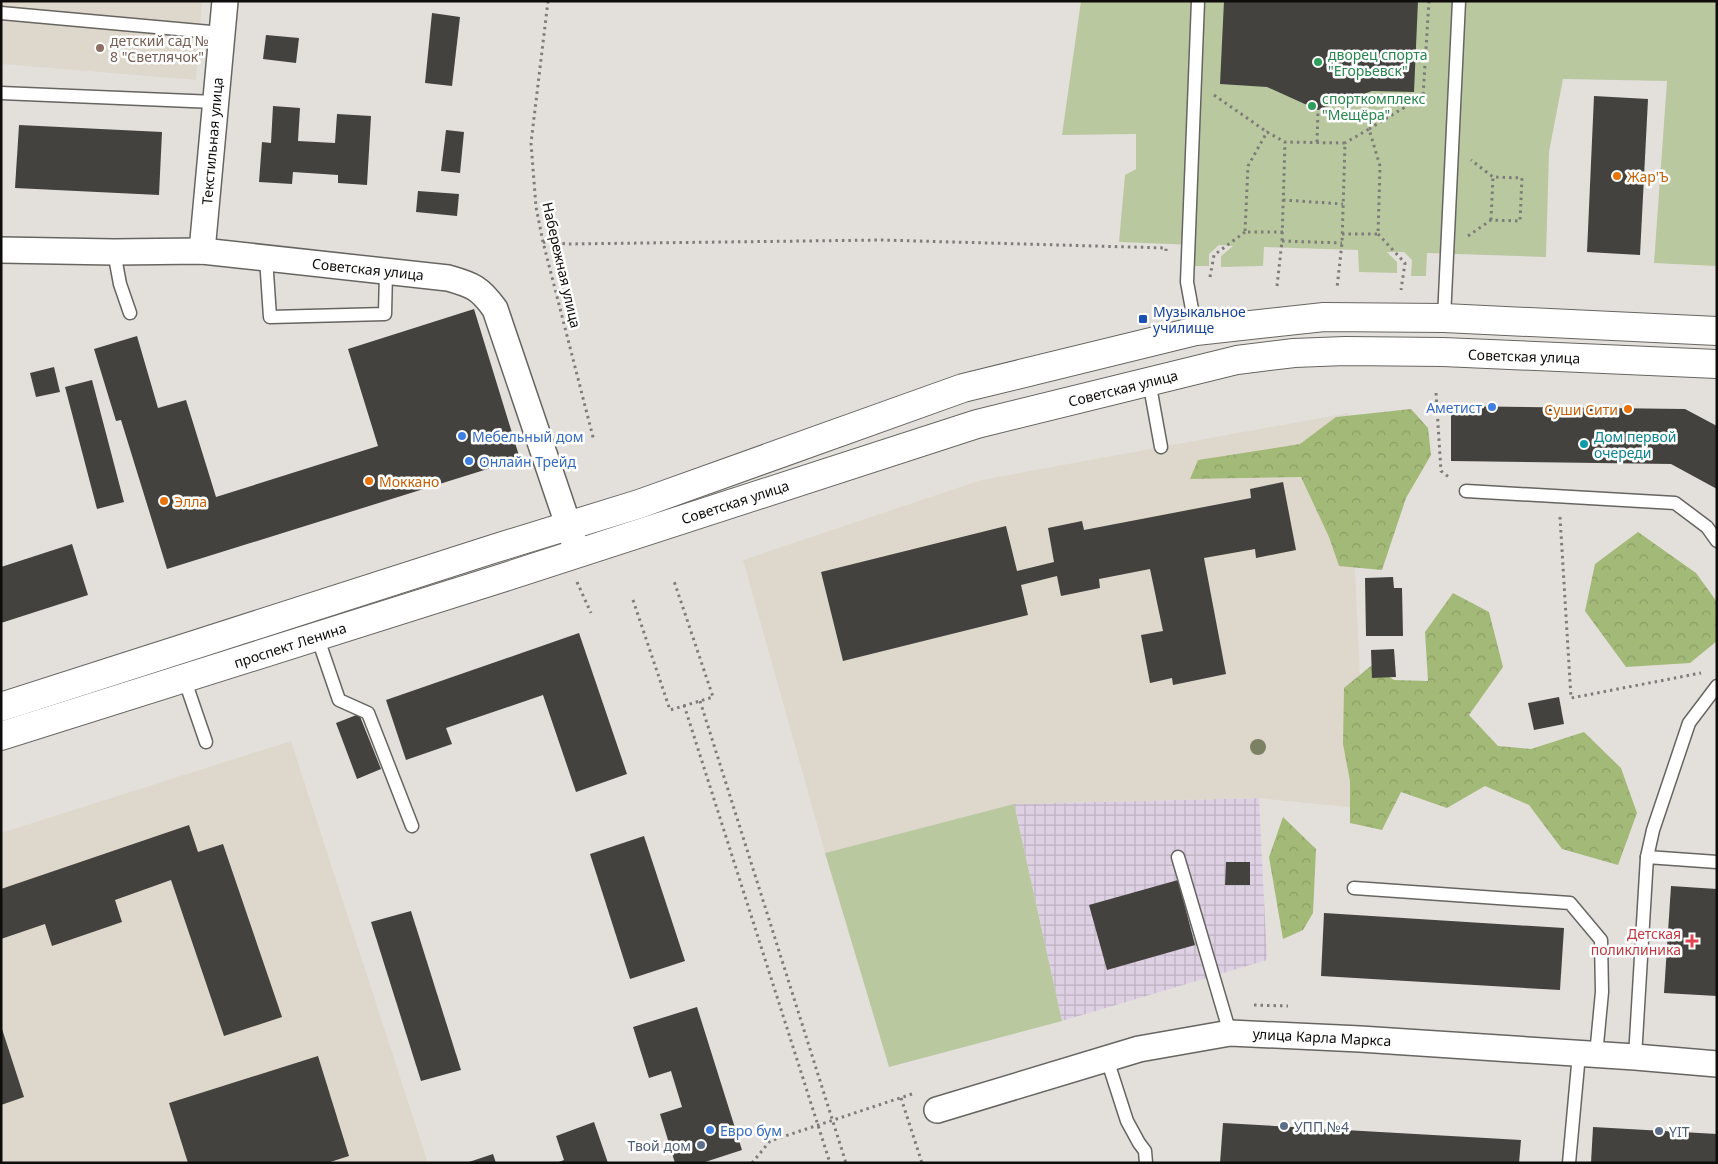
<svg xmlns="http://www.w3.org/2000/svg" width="1718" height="1164" font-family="'Noto Sans',sans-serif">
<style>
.industrial{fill:url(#industrial-grid)}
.built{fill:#ded8cc}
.green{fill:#bac8a0}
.forest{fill:url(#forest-crowns)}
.building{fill:#44423e}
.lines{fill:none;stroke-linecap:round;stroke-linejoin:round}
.lane-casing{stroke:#676561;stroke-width:15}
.street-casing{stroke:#676561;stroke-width:28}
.secondary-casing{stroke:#676561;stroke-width:30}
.path{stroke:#7e7c79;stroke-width:3;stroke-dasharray:2.5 4;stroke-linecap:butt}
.lane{stroke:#fff;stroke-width:12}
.street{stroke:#fff;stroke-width:25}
.secondary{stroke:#fff;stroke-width:28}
.tree{fill:#7c8164}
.education-dot{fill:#8d6e63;stroke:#fff;stroke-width:2}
.leisure-dot{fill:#2e9e5b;stroke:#fff;stroke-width:2}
.food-dot{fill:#e8710a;stroke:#fff;stroke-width:2}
.transit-dot{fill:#1a4fb4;stroke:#fff;stroke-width:2}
.shop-dot{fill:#3f7fe0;stroke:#fff;stroke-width:2}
.culture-dot{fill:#0f9aa8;stroke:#fff;stroke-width:2}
.health-dot{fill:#e0444e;stroke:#fff;stroke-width:2}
.service-dot{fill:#5c6f8a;stroke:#fff;stroke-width:2}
.labels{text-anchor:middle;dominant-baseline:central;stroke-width:5;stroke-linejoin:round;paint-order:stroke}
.education-label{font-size:14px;fill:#785e54;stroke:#fff;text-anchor:start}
.leisure-label{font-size:14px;fill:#27864d;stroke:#fff;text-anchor:start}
.street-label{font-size:14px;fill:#0e0d0b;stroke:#fff}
.food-label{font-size:14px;fill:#c56008;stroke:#fff;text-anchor:start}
.transit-label{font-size:14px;fill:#164399;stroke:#fff;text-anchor:start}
.shop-label{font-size:14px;fill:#366cbe;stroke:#fff;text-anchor:start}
.culture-label{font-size:14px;fill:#0d838f;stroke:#fff;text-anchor:start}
.health-label{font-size:14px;fill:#be3a42;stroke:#fff;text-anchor:end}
.service-label{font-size:14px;fill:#4e5e75;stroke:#fff;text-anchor:start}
</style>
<defs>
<pattern id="industrial-grid" width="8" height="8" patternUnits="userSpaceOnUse" patternTransform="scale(1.25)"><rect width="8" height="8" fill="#dfd1e4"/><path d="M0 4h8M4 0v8" fill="none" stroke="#beb2c2"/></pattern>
<pattern id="forest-crowns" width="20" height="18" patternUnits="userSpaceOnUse" patternTransform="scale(1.25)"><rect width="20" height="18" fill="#a3b977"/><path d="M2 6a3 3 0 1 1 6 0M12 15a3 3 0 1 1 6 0" fill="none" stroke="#8b9e66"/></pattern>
</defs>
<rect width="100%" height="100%" fill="#e3e0dc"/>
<path class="industrial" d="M1259 798 1267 960 1062 1021 1014 804Z"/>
<g class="built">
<path d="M1 1H202L196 80 1 64Z"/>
<path d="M1348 413 1366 809 1259 798 1014 804 825 853 743 560 981 480Z"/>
<path d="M291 741 428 1163H1V833Z"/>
</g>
<g class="green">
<path d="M1081 1H1717V266L1654 263 1667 81 1563 79 1549 152 1546 257 1427 253 1426 276H1411L1412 260 1404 252H1387L1397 262V273L1359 272 1358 250 1264 247 1263 266 1221 267V256L1233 246 1219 245 1209 254V266H1195V245L1119 242 1125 175 1136 169V134L1062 135Z"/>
<path d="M1014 804 1062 1021 889 1067 825 853Z"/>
</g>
<g class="forest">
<path d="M1411 409 1428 428 1431 455 1406 498 1382 570 1339 566 1329 537 1301 477 1190 479 1198 460 1300 444 1336 417Z"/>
<path d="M1638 532 1696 573 1717 602V641L1690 663 1626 667 1585 611 1595 564Z"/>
<path d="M1453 593 1489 612 1503 667 1469 715 1498 746 1531 749 1584 732 1621 768 1637 813 1618 865 1562 849 1529 805 1485 786 1447 808 1401 792 1382 830 1350 823V781L1343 744 1344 688 1372 665 1394 680 1428 681 1425 632Z"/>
<path d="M1283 817 1316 849 1313 913 1303 930 1283 939 1269 857Z"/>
</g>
<g class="building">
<path d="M1224 1H1418L1414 92 1372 91 1318 110 1267 87 1220 84Z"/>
<path d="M432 13 460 17 452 86 425 83Z"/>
<path d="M266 35 299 38 296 63 263 59Z"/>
<path d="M1594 96 1648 99 1640 255 1587 252Z"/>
<path d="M273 106 300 108 298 141 335 143 337 114 371 116 367 185 338 183V175L293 172 292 184 259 182 262 142 271 143Z"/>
<path d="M19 125 162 132 159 195 15 188Z"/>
<path d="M446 130 464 132 460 173 441 171Z"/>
<path d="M418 191 459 194 457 216 416 212Z"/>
<path d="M474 309 520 459 167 569 121 420 116 421 94 349 137 336 158 408 186 400 216 497 378 446 348 349Z"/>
<path d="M54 367 60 392 36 397 30 373Z"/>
<path d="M92 380 124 502 97 509 65 387Z"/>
<path d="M1451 406 1685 409 1717 426V489L1671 464 1451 461Z"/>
<path d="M1283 482 1296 550 1256 558 1255 549 1204 558 1226 674 1173 685 1172 678 1150 683 1141 635 1163 631 1150 569 1099 579 1100 588 1061 596 1057 576 1021 585 1028 615 843 661 821 572 1006 526 1017 571 1054 562 1048 528 1082 521 1084 530 1251 498 1250 489Z"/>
<path d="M72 544 88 595 1 623V567Z"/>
<path d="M1393 577 1394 588H1402L1403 636H1366L1365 578Z"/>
<path d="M579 633 627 774 576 792 543 695 446 728 452 744 406 760 386 700Z"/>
<path d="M1394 649 1396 677 1372 678 1371 650Z"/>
<path d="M1559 697 1564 724 1534 730 1528 703Z"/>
<path d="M359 714 381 769 357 779 336 723Z"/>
<path d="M189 825 198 852 223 844 282 1017 224 1036 171 880 115 900 122 922 52 946 45 924 1 939V889Z"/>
<path d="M644 836 685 961 630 979 590 854Z"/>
<path d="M1226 862H1250V885H1225Z"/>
<path d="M1178 880 1195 945 1107 970 1089 905Z"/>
<path d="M1671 886 1717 889V996L1664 993Z"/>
<path d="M411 911 461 1070 421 1081 371 922Z"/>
<path d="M1324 913 1564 928 1560 990 1321 976Z"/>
<path d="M697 1007 742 1150 702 1163H675L660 1114 682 1107 671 1071 649 1078 633 1027Z"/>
<path d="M2 1029 24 1097 1 1105V1030Z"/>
<path d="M318 1056 349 1156 327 1163H188L169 1103Z"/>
<path d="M594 1122 608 1163H556L564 1160 556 1136Z"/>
<path d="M1223 1123 1521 1140 1519 1163H1220Z"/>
<path d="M1593 1127 1717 1134V1163H1591Z"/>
<path d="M493 1154 496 1163H469V1162Z"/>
</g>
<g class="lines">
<g class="lane-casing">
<g id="lane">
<path d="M1 13 222 33"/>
<path d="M1 93 215 102"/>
<path d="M114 252 120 284 130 313"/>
<path d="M266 258 270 317 385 314 386 271"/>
<path d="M1444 318 1459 1"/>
<path d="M1196 331 1187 282 1198 1"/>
<path d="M1149 381 1161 447"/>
<path d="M1466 491 1675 503 1707 527 1717 541"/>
<path d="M317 636 339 700 368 713 412 826"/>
<path d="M184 678 206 742"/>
<path d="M1178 857 1230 1033"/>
<path d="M1647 857 1653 830 1689 723 1717 686"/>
<path d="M1354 888 1570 903 1601 940 1602 992 1596 1055"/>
<path d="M1635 1057 1647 857 1717 862"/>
<path d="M1107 1059 1127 1121 1139 1143 1145 1151 1146 1163"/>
<path d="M1569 1163 1579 1054"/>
</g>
</g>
<g class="street-casing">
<g id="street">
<path d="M1 250 114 252 202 251 448 278C473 285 480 288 495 309L575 545"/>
<path d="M202 251 225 1"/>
<path d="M937 1110 1139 1049 1230 1033 1360 1039 1635 1057 1717 1064"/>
</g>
</g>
<g class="secondary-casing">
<g id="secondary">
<path d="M1 707 493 549 639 504 963 388 1196 331 1324 317 1444 318 1717 331"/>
<path d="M1 736 502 578 977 424 1237 360 1294 353 1345 351 1443 352 1717 364"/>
</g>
</g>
<g class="path">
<path d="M548 1 531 143 536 207 543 242 594 441"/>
<path d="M1214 95 1267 132"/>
<path d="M1369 129 1423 96 1429 1"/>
<path d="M1317 142 1318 110"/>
<path d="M1283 200 1343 204"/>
<path d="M1491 220 1493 177"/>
<path d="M1283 232H1245L1248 166 1267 132 1285 142 1345 143 1342 243 1337 288"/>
<path d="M1342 234H1378L1380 166 1369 129 1345 143"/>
<path d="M1378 234 1405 263 1401 290"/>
<path d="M1468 236 1491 220 1520 221 1522 178 1493 177 1471 160"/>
<path d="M1282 241 1342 243"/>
<path d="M543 242 567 244 881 240 1166 248V251"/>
<path d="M1210 277 1214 255 1245 232"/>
<path d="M1277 286 1282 241 1285 142"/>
<path d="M1436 393 1441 471 1450 478"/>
<path d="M1560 517 1571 698 1701 673"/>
<path d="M577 582 591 613"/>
<path d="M633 600 670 710 713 697 674 581"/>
<path d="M700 701 846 1163"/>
<path d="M684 705 830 1163"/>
<path d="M1254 1005 1288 1006"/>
<path d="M901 1098 922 1163"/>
<path d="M752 1163 770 1141 915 1093"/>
</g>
<use href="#lane" class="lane"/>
<use href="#street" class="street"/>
<use href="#secondary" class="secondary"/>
</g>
<circle class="tree" cx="1258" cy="747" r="8"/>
<circle class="education-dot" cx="100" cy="48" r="5"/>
<g class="leisure-dot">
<circle cx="1318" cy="62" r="5"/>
<circle cx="1312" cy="106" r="5"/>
</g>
<g class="food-dot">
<circle cx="1617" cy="176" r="5"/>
<circle cx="1628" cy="409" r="5"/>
<circle cx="369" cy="481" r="5"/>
<circle cx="164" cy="501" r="5"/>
</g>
<rect class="transit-dot" x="1138" y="314" width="10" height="10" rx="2.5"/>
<g class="shop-dot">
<circle cx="1492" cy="407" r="5"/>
<circle cx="462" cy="436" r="5"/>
<circle cx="469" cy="461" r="5"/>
<circle cx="710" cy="1130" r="5"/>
</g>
<circle class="culture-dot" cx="1584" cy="444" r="5"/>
<path class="health-dot" d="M1689.5 933.5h5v5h5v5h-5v5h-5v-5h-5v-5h5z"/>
<g class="service-dot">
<circle cx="1284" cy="1126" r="5"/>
<circle cx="1659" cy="1131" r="5"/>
<circle cx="701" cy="1145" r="5"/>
</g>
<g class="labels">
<g class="education-label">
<text x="110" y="40">детский сад №<tspan x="110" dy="16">8 "Светлячок"</tspan></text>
</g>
<g class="leisure-label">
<text x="1328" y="54">дворец спорта<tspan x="1328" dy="16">"Егорьевск"</tspan></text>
<text x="1322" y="98">спорткомплекс<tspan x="1322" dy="16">"Мещёра"</tspan></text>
</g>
<g class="street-label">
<text transform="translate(212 141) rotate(-85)">Текстильная улица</text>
<text transform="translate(562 265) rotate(77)">Набережная улица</text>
<text transform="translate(368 269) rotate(6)">Советская улица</text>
<text transform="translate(1524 356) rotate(2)">Советская улица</text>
<text transform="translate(1123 388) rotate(-14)">Советская улица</text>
<text transform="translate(735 502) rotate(-18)">Советская улица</text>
<text transform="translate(290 645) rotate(-18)">проспект Ленина</text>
<text transform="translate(1322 1037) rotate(3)">улица Карла Маркса</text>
</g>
<g class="food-label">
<text x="1627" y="176">Жар'Ъ</text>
<text x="1618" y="409" text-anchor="end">Суши Сити</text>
<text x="379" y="481">Моккано</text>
<text x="174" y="501">Элла</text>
</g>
<g class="transit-label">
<text x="1153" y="311">Музыкальное<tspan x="1153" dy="16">училище</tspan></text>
</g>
<g class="shop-label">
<text x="1482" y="407" text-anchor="end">Аметист</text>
<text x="472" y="436">Мебельный дом</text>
<text x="479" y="461">Онлайн Трейд</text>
<text x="720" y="1130">Евро бум</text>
</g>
<g class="culture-label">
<text x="1594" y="436">Дом первой<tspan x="1594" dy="16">очереди</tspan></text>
</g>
<g class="health-label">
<text x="1681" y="933">Детская<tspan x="1681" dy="16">поликлиника</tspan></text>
</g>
<g class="service-label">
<text x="1294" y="1126">УПП №4</text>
<text x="1669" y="1131">YIT</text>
<text x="691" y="1145" text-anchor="end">Твой дом</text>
</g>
</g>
<rect width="1718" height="1164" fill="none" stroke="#0e0d0b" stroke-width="5"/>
</svg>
